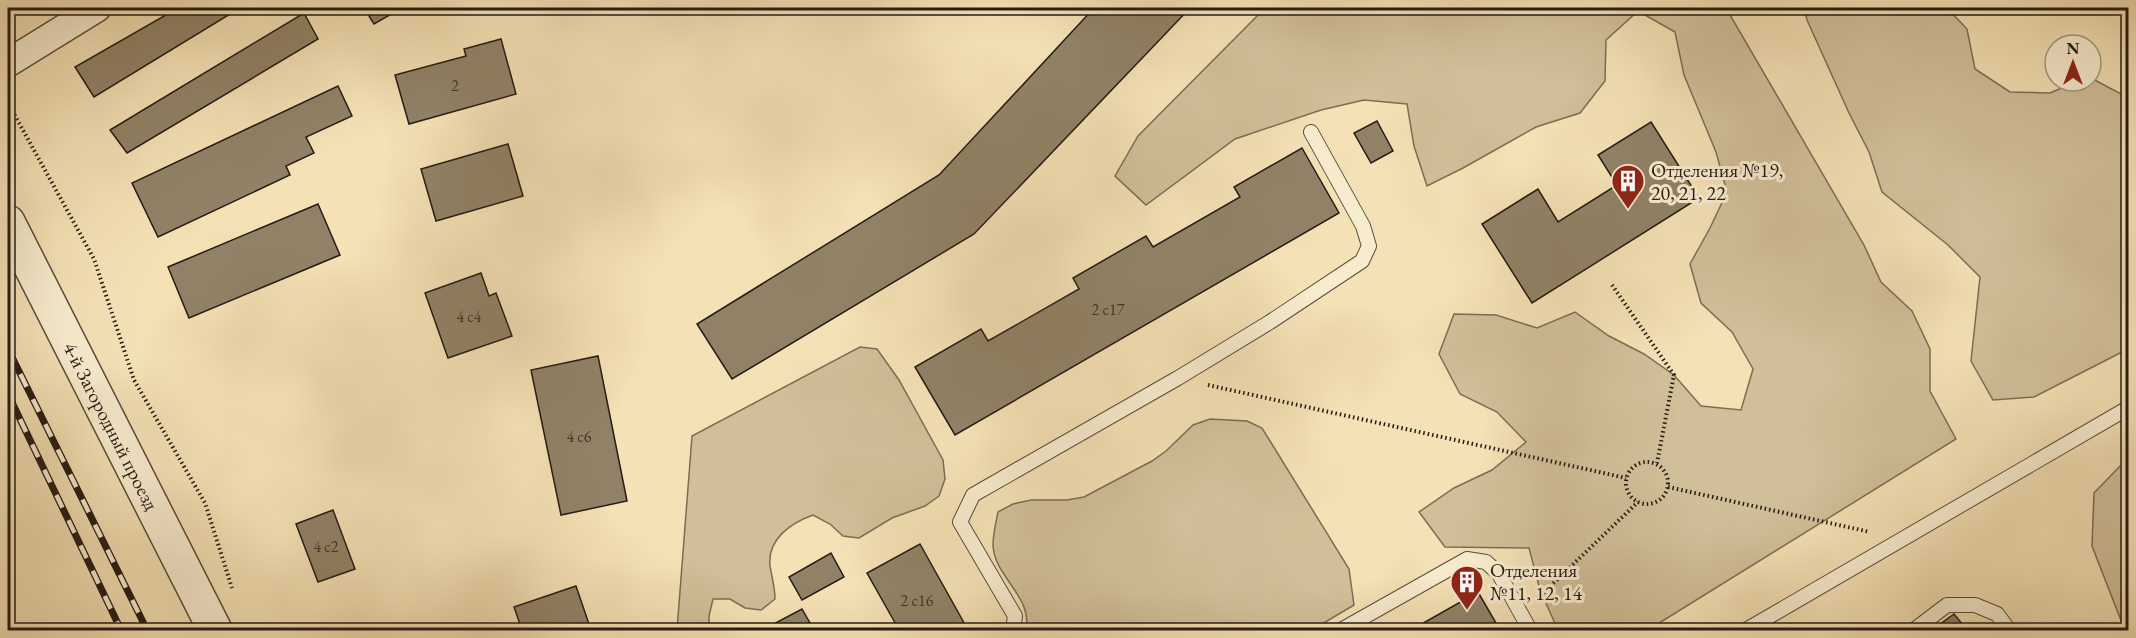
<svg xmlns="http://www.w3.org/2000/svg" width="2136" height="638" font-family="'EB Garamond',serif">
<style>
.green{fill:#d1bf99;stroke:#7b6d56;stroke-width:1.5}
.building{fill:#918267;stroke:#251b13;stroke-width:1.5}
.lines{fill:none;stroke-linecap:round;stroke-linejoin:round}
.service-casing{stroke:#594c3c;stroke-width:16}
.minor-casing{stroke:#594c3c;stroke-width:30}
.tertiary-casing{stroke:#594c3c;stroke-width:36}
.path{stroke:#251b13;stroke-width:4;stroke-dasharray:1.5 3;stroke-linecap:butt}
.service{stroke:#f8eccf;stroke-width:14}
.minor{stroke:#f8eccf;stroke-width:27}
.tertiary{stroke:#f8eccf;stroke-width:33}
.rail-casing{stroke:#251b13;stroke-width:7}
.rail{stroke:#f8eccf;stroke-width:4.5;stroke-dasharray:14;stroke-linecap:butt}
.labels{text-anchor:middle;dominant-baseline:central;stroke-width:6;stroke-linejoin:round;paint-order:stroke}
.number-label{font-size:16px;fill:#403528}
.poi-label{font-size:20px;fill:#251b13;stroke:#f8eccf;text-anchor:start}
.street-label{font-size:20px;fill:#251b13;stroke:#f8eccf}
</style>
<rect width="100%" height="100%" fill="#f4e1b5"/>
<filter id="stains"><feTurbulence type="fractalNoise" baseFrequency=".00333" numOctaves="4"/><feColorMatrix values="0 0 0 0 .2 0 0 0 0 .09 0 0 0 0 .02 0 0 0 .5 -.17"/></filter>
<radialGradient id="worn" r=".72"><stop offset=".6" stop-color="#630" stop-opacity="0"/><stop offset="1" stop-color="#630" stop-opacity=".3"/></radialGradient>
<g class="green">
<path d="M1265 8H1726L1864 245 1881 282 1912 311 1930 349V391L1956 439 1648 630H1558L1540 590 1529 548 1445 547 1419 512 1454 488 1492 470 1526 442 1497 412 1460 394 1439 354 1454 314 1496 315 1537 328 1575 312 1609 336 1644 354 1674 375 1701 406 1741 410 1753 369 1732 332 1701 303 1690 264 1710 228 1727 192 1716 152 1684 75 1675 32 1638 11 1606 40 1605 81 1580 113 1536 127 1463 168 1427 186 1414 146 1407 104 1364 100 1321 110 1235 139 1146 205 1115 176 1138 136Z"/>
<path d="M1804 8H1947L1967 29 1975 69 2010 92 2050 93 2078 81H2091V78L2123 95 2128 107V349L2034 397 1993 400 1971 361 1980 277 1948 245 1882 192 1869 152 1849 113 1807 20Z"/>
<path d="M860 347 877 349 899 380 943 460 945 479 939 496 925 506 892 518 859 538 843 536 830 524 813 515C791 523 767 539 770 566 772 578 775 588 775 599L761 610 745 608 730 599H713L709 616V630H677L692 436Z"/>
<path d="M1210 419 1247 421 1262 428 1349 569 1354 605 1312 630H1026C1033 596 994 577 993 545 993 534 996 522 998 512L1013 504 1031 500H1067L1084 497 1152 461 1166 451 1193 425Z"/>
<path d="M2128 462V630L2124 628 2092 546 2094 493 2120 466Z"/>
</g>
<g class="building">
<path d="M178 8H240L94 97 75 67Z"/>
<path d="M364 8H402L374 24Z"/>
<path d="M1094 8H1190L974 234 732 379 697 324 939 175Z"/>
<path d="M304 13 318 39 127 153 110 130Z"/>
<path d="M501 39 516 94 409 124 395 75 466 56 464 49Z"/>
<path d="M338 86 352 116 306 137 314 153 286 166 290 175 158 237 132 183Z"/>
<path d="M1377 121 1393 151 1371 163 1354 133Z"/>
<path d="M1651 122 1699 198 1532 303 1482 224 1538 189 1558 222 1617 185 1598 155Z"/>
<path d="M508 144 523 196 436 221 421 169Z"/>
<path d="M1302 148 1339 213 955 435 915 367 981 329 988 341 1079 289 1073 278 1146 236 1153 247 1240 197 1234 187Z"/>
<path d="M318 204 340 255 189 318 168 267Z"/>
<path d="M481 273 489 296 496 293 512 336 448 358 425 293Z"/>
<path d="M598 356 627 501 561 515 531 370Z"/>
<path d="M333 510 355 569 318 582 296 524Z"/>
<path d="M920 544 968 630H893L898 628 867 573Z"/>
<path d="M831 553 844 577 802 600 789 577Z"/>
<path d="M576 586 591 630H522L514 607Z"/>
<path d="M1478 592 1500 630H1411Z"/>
<path d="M802 609 814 630H762Z"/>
<path d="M1954 614 1967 630H1932Z"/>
</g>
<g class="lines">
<g class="service-casing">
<g id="service">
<path d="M1013 630 1015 616 960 522 973 495 1178 378 1270 322 1362 261 1369 246 1363 226 1311 132"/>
<path d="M1341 630 1467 559 1486 562 1499 574 1530 630"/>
<path d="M1746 630 2128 408"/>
<path d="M1914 630 1947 605H1975L1997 614 2009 630"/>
</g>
</g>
<g class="minor-casing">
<path id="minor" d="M8 63 97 8"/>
</g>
<g class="tertiary-casing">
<path id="tertiary" d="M8 222 215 630"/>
</g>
<g class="path">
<path d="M8 103 94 259 134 380 205 503 232 588"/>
<path d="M1612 285 1674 375 1657 463"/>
<path d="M1208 385 1626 478"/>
<circle cx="1647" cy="483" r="21"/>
<path d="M1668 487 1870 532"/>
<path d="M1537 599 1638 502"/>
</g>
<use href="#service" class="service"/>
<use href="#minor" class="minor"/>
<use href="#tertiary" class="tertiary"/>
<g class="rail-casing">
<g id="rail">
<path d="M8 349 147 630"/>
<path d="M8 394 121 630"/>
</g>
</g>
<use href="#rail" class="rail"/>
</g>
<defs>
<g id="building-pin" transform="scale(1.725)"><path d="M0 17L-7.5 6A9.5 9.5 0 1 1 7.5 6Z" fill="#8f2418" stroke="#f8eccf"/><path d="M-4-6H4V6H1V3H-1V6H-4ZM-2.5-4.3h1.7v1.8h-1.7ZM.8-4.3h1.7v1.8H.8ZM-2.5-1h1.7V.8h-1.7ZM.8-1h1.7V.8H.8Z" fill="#fff"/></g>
</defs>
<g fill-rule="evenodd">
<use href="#building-pin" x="1628" y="181"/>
<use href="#building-pin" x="1467" y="582"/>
</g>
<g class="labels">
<g class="number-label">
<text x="455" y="85">2</text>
<text x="1108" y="309">2 с17</text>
<text x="469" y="316">4 с4</text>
<text x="579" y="436">4 с6</text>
<text x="326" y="546">4 с2</text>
<text x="917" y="600">2 с16</text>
</g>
<g class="poi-label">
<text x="1651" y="170">Отделения №19,<tspan x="1651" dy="23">20, 21, 22</tspan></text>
<text x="1490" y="570">Отделения<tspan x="1490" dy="23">№11, 12, 14</tspan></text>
</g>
<g class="street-label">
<text transform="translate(111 426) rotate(63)">4-й Загородный проезд</text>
</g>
</g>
<rect width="2136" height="638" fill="none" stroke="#f4e1b5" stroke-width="30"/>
<rect x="9" y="9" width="2118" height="620" fill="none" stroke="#251b13" stroke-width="3"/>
<rect x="15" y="15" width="2106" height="608" fill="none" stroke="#251b13" stroke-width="1.5"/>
<g transform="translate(2073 63)"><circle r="28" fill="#f8eccf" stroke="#a49884" stroke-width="1.5"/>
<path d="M0-4.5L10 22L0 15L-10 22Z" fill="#8f2418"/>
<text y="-9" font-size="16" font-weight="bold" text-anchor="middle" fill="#251b13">N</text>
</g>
<rect width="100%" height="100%" filter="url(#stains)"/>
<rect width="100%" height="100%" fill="url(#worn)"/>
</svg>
